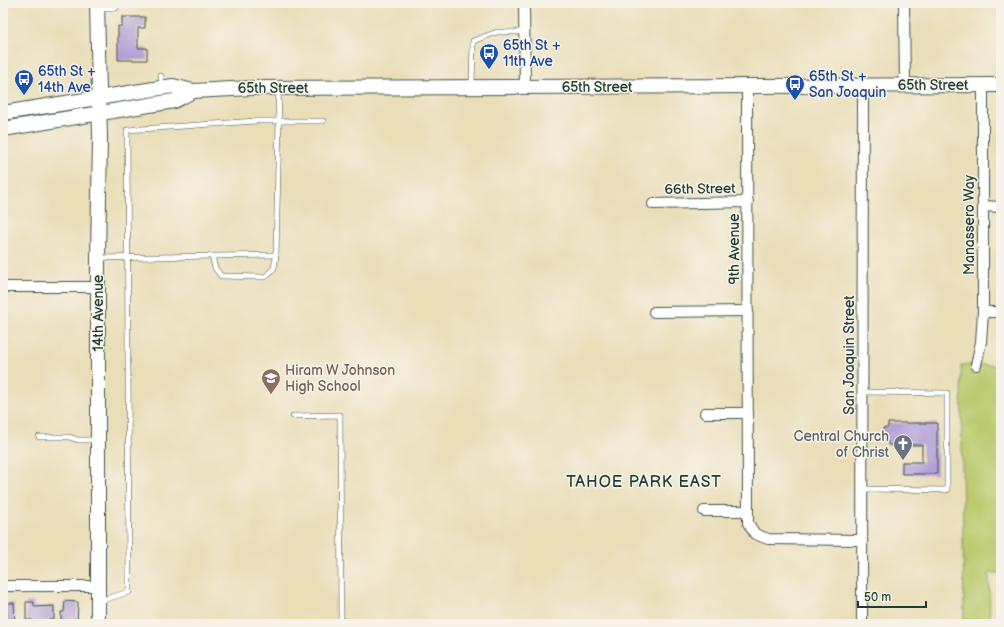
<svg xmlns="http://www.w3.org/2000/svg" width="1004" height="627" font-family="'Balsamiq Sans',sans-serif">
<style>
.green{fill:#baca6d;stroke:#6c8450}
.building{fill:#b39fd6}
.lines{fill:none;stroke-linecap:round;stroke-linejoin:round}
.lane-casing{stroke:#3d5548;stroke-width:6}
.street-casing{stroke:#3d5548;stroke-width:12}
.secondary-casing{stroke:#3d5548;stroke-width:16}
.lane{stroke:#fff;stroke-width:5}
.street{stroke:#fff;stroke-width:10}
.secondary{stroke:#fff;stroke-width:14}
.labels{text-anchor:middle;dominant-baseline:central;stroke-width:3;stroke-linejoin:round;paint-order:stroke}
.transit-label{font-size:14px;fill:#164399;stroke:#f7f3e8;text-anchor:start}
.street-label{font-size:14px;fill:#1f3d34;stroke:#f7f3e8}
.education-label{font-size:14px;fill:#785e54;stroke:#f7f3e8;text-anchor:start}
.worship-label{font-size:14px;fill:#5b616d;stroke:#f7f3e8;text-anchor:end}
.quarter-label{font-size:16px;letter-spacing:1px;fill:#1f3d34;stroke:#f7f3e8}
</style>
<rect width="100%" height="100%" fill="#f7f3e8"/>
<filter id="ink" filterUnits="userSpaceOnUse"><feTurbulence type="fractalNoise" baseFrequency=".025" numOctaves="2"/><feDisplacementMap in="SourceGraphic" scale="8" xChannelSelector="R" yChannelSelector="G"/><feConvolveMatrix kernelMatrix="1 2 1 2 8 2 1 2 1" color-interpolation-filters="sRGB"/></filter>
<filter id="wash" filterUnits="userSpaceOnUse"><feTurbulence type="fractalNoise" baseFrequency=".012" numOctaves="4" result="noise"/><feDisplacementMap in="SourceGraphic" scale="16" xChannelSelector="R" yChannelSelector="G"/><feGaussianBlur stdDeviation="0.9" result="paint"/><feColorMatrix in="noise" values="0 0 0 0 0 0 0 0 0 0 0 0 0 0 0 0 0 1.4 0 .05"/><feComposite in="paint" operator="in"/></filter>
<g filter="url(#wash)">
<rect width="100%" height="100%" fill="#eadeb9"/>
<path class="green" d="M961 365H1001V573H989L990 624H964Z"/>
<g id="blocks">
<g class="building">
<path d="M122 17H145V28H138V48H147V60H118V26H122Z"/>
<path d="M888 423H937V474H902V462H922V445H888V441H883V428H888Z"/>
<path d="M65 601 78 602 77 624H61V612H64Z"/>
<path d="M26 602H34V607L54 606V620H48V623L33 624V620H26Z"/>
<path d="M3 603H14L15 623 3 624Z"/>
</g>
</g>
</g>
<g filter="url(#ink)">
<use href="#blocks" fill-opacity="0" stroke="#3d5548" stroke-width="1"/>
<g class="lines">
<g class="lane-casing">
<g id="lane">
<path d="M97 8H116"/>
<path d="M161 76 162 87"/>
<path d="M472 86 473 41 497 32H525"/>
<path d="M212 256 215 268 221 276 265 277 274 268 276 255 279 122 278 90"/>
<path d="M99 258 276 255"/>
<path d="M293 416 340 415 341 624"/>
<path d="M39 437H69L78 440H97"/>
<path d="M863 489 947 490V393L863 392"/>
<path d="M99 601 129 592 127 130 256 121H323"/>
</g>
</g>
<g class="street-casing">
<g id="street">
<path d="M524 3 525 87"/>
<path d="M904 3 905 85"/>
<path d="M747 86 748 523 755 534 768 539 862 540"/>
<path d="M653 204 748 202"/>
<path d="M983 206 1001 207"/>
<path d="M3 287H98"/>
<path d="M654 312 748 311"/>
<path d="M983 312H1001"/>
<path d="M976 365 981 342 983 312V85"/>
<path d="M705 413H748"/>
<path d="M704 511H748"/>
<path d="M3 586H98"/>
<path d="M862 624 863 85"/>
</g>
</g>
<g class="secondary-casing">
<g id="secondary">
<path d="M97 3 100 138 98 258V624"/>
<path d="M3 113 173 86 193 91 252 88 1001 85"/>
<path d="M3 129 174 101 193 91"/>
</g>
</g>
<use href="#lane" class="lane"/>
<use href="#street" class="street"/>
<use href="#secondary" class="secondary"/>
</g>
</g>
<defs>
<g id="bus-pin" transform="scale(1)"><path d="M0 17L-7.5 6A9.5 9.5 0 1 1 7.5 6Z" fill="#1a4fb4" stroke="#f7f3e8"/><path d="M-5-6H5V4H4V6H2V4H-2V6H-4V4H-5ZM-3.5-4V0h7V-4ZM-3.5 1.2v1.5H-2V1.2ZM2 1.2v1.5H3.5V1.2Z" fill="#fff"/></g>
<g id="school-pin" transform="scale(1)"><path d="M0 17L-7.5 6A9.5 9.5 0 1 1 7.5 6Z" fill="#8d6e63" stroke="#f7f3e8"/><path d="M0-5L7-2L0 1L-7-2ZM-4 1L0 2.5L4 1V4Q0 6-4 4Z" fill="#fff"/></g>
<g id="church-pin" transform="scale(1)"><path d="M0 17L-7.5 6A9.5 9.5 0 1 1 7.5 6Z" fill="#6b7280" stroke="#f7f3e8"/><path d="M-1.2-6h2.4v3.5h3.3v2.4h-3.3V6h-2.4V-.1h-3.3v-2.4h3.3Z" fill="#fff"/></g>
</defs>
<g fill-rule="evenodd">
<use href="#bus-pin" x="489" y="53"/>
<use href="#bus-pin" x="24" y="79"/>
<use href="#bus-pin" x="795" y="84"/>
<use href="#school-pin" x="271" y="378"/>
<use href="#church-pin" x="903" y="444"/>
</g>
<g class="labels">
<g class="transit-label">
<text x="503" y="45">65th St +<tspan x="503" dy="16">11th Ave</tspan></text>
<text x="38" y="71">65th St +<tspan x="38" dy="16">14th Ave</tspan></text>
<text x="809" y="76">65th St +<tspan x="809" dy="16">San Joaquin</tspan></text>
</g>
<g class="street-label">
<text x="933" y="85">65th Street</text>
<text x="597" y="87">65th Street</text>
<text x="273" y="88">65th Street</text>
<text transform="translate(700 189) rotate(-1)">66th Street</text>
<text transform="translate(969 225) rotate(-90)">Manassero Way</text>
<text transform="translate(734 249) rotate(-90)">9th Avenue</text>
<text transform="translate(98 313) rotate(-90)">14th Avenue</text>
<text transform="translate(849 355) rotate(-90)">San Joaquin Street</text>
</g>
<g class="education-label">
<text x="285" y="370">Hiram W Johnson<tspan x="285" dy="16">High School</tspan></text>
</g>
<g class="worship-label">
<text x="889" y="436">Central Church<tspan x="889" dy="16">of Christ</tspan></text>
</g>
<g class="quarter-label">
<text x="644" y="482">TAHOE PARK EAST</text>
</g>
</g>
<rect width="1004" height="627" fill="none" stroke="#f7f3e8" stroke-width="16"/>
<path d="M858 601v6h68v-6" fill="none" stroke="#1f3d34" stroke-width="2"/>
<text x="864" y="601" font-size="12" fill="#1f3d34" stroke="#f7f3e8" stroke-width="3" paint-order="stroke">50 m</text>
</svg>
